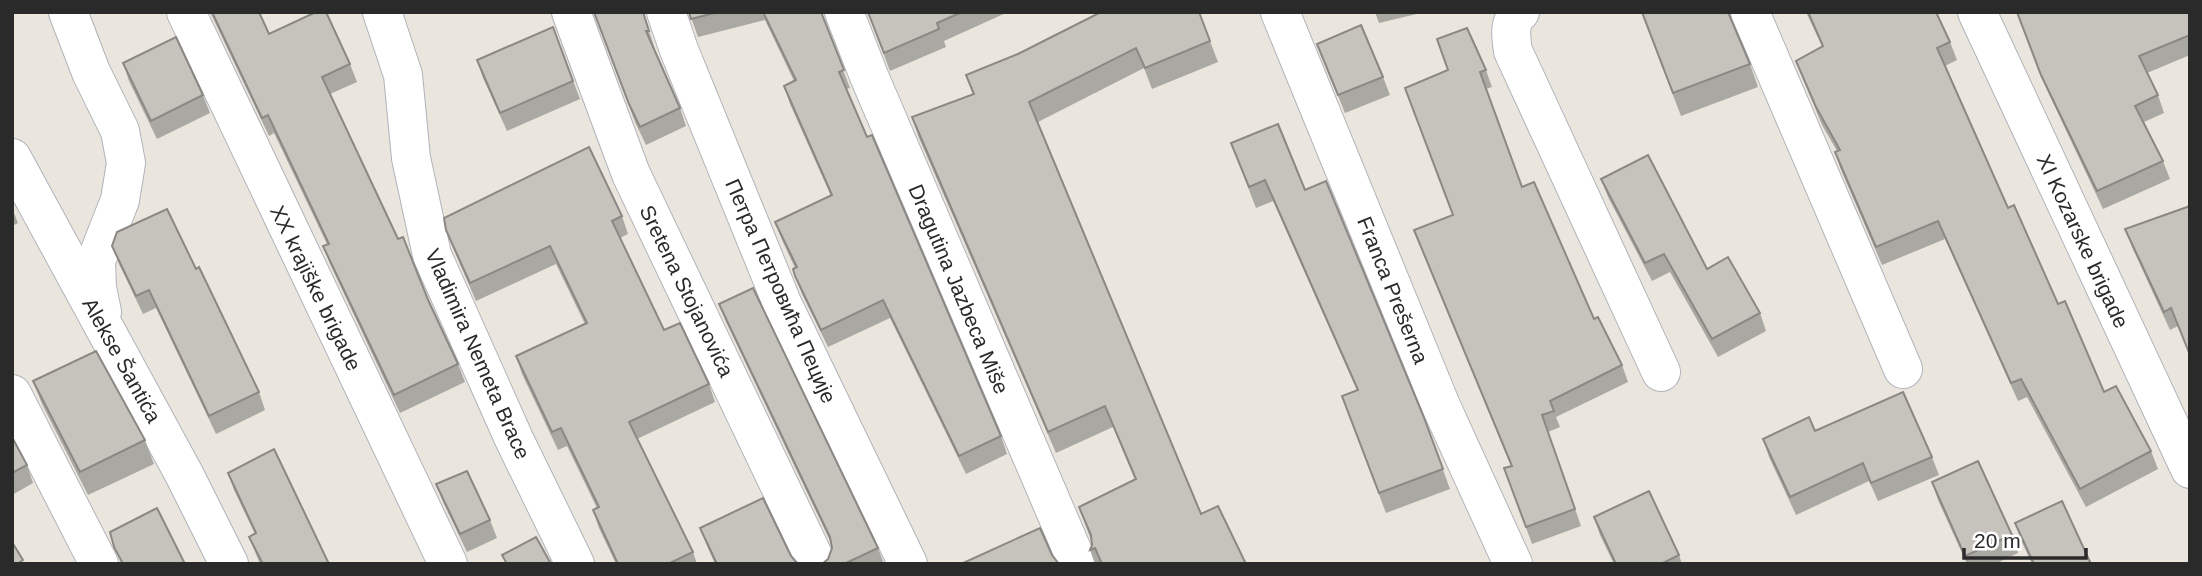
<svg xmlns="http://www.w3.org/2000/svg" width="2202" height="576" font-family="Helvetica,sans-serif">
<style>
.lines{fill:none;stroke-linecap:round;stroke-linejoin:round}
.minor-casing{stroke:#b1b3bc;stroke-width:40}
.minor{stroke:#fff;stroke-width:38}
.wall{fill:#aaa8a3}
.building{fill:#c6c3bd;stroke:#8b8884;stroke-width:2}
.labels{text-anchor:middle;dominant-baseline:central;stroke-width:5;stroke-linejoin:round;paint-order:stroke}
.street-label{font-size:21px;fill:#2a2a2a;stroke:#fff}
</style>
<rect width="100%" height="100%" fill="#ebe6dd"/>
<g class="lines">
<g class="minor-casing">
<g id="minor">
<path d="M68 12 91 72 120 131 126 163 120 200 96 261 97 288 102 312"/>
<path d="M186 12 448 564"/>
<path d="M382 12 403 75 411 158 432 255 514 439 575 564"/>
<path d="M571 12 631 174 817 564"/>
<path d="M666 12 679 50 782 303 908 564"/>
<path d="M844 12 869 76 1078 564"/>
<path d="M1280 12 1441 406 1513 564"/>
<path d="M1520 12C1508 22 1511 37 1513 51L1661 372"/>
<path d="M1750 12 1903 369"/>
<path d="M1977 12 2190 469"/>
<path d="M12 158 184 474 229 564"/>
<path d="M12 394 99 564"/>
</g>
</g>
<use href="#minor" class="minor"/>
</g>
<g class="wall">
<path d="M210 12H259L269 34 350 64 357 82 330 94 398 239 429 302 458 364 465 382 400 413 330 264 323 246 327 244 274 133 269 136Z"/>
<path d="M594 12 645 19 655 49H654L680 108 686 126 646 145 635 122Z"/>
<path d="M689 12H823V18L850 88 846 89 1001 436 1007 454 966 474 890 318 828 347 802 294 793 269 795 268 782 240 775 222 831 196 790 104 784 86 794 81 765 20 698 37Z"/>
<path d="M868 12H1008L944 41 946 47 890 71Z"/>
<path d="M1375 12H1425L1379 23Z"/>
<path d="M1641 12 1729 16 1750 64 1758 87 1681 116Z"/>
<path d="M1806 12H1936L1950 42 1957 60 1945 66 2008 208 2104 392 2151 451 2158 469 2086 507 2027 397 2018 401 1945 239 1882 265 1841 170 1835 152 1837 151 1822 125 1796 61 1822 46Z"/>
<path d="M2016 12H2190V55L2147 73 2158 95 2164 113 2144 122 2163 161 2170 179 2103 209 2048 92Z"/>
<path d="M553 27 580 99 507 131 483 78 477 60Z"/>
<path d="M1210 41 1218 62 1152 89 1144 68 1038 122 1201 514 1246 564H1095L1090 550 1092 545 1091 540 1079 507 1135 480 1113 427 1056 453 919 138 912 117 973 95 966 75 1018 54Z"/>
<path d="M1317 44 1383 77 1390 95 1345 113Z"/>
<path d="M123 63 203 95 210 113 157 139 129 81Z"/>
<path d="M1486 70 1492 87 1486 89 1522 187 1594 319 1622 365 1628 382 1556 417 1560 427 1548 432 1581 526 1532 544 1504 468 1511 466 1414 230 1453 215 1405 88Z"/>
<path d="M1231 143 1305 190 1423 415 1450 489 1386 513 1342 396 1357 390 1273 201 1256 208Z"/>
<path d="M1601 179 1760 313 1766 331 1718 357 1670 272 1652 281 1608 197Z"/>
<path d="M2190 206 2178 326 2170 330 2132 247 2125 229Z"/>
<path d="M12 208 18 223 12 226Z"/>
<path d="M622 216 628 234 620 238 664 330 709 384 715 402 637 439 693 552 697 564H616L599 528 593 510 597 508 567 446 558 450 522 374 516 356 585 324 556 264 476 301 453 248 446 230Z"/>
<path d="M112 246 196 269 259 392 265 410 216 434 156 308 143 314 119 264Z"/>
<path d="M719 304 878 548 884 564H822L828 559 832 548 831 543 726 322Z"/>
<path d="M33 381 145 440 154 464 88 495 42 404Z"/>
<path d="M1815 431 1932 457 1939 475 1878 501 1869 481 1796 515 1769 457 1763 439Z"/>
<path d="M12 437 27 465 33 483 12 495Z"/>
<path d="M228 473 329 564H260L249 537 255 534 234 490Z"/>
<path d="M1932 482 2012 535 2018 553 1995 564H1967L1938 500Z"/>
<path d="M436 484 490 520 497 538 467 552 443 502Z"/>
<path d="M1594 517 1679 555 1682 564H1614L1600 535Z"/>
<path d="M2015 523 2091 564H2032L2021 540Z"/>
<path d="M700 528 791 556 798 564H715L707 546Z"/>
</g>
<g class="building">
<path d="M212 12H259L269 34 316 12H326L350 64 322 77 398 239 403 237 429 302 458 364 394 395 323 246 329 244 268 115 262 118Z"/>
<path d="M594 12H643L649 31H646L680 108 640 127 629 104Z"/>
<path d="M689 12H718L691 19Z"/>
<path d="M763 12H821L844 70 839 72 867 137 872 135 1001 436 959 456 883 300 821 330 795 276 793 269 797 267 775 222 832 195 784 86 796 80Z"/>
<path d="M868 12H962L937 23 939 29 884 53Z"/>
<path d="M1101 12H1199L1210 41 1145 68 1136 48 1029 102 1201 514 1218 506 1246 564H1102L1095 548 1090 550 1092 545 1091 535 1079 507 1136 479 1105 406 1048 432 912 117 974 94 966 75 1018 54Z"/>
<path d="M1642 12H1728L1750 64 1673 93Z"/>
<path d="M1808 12H1936L1950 42 1937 48 2008 208 2014 205 2058 304 2065 301 2104 392 2116 386 2151 451 2080 489 2021 379 2011 383 1938 221 1876 247 1835 152 1840 150 1816 107 1796 61 1823 46Z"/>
<path d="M2017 12H2190V35L2139 56 2158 95 2135 106 2163 161 2097 191 2041 75Z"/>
<path d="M1361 25 1383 77 1338 95 1317 44Z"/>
<path d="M553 27 573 81 500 113 477 60Z"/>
<path d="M1467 28 1486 70 1480 72 1522 187 1534 182 1594 319 1598 317 1622 365 1550 401 1554 411 1542 415 1575 509 1526 527 1504 468 1512 466 1414 230 1453 215 1405 88 1448 70 1437 39Z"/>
<path d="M176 37 203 95 151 121 123 63Z"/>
<path d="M1278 124 1305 190 1326 181 1423 415 1443 469 1379 493 1342 396 1358 390 1265 180 1249 187 1231 143Z"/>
<path d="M589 147 622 216 612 221 664 330 680 323 709 384 629 422 693 552 668 564H618L593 510 599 507 561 428 552 432 516 356 587 323 550 246 470 283 446 230 444 218Z"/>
<path d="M1648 155 1707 269 1728 257 1760 313 1712 339 1664 254 1645 263 1601 179Z"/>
<path d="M2190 206V355L2171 308 2164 312 2125 229Z"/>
<path d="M167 209 196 269 199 267 259 392 209 416 149 290 136 296 112 246 117 232Z"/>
<path d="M753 288 878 548 844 564H822L828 559 832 548 830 537 719 304Z"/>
<path d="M96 351 145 440 80 472 33 381Z"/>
<path d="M1903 392 1932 457 1871 483 1863 463 1790 497 1763 439 1809 417 1815 431Z"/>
<path d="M12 437 27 465 12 473Z"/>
<path d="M274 449 329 564H263L249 537 256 533 228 473Z"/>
<path d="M1978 461 2012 535 1965 556 1932 482Z"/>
<path d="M467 471 490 520 460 534 436 484Z"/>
<path d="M1649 491 1679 555 1661 564H1616L1594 517Z"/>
<path d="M763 498 791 556 798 564H717L700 528Z"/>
<path d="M2062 501 2091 564H2034L2015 523Z"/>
<path d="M157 508 185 564H123L114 547 110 532Z"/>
<path d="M1040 528 1052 555 1059 564H961Z"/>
<path d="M536 537 551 564H507L502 555Z"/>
<path d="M12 542 23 560 17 564H12Z"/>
</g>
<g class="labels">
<g class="street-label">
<text transform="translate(2083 241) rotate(65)">XI Kozarske brigade</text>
<text transform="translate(316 288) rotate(64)">XX krajiške brigade</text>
<text transform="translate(959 289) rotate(67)">Dragutina Jazbeca Miše</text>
<text transform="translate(1393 290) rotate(68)">Franca Prešerna</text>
<text transform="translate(687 291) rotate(64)">Sretena Stojanovića</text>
<text transform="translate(781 291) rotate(66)">Петра Петровића Пеције</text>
<text transform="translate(478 354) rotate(66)">Vladimira Nemeta Brace</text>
<text transform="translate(122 360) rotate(61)">Alekse Šantića</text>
</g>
</g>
<rect width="2202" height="576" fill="none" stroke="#2a2a2a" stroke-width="28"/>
<path d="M1964 548v10h122v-10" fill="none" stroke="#2a2a2a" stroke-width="3.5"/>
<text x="1974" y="548" font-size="21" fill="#2a2a2a" stroke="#ffffff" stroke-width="5" paint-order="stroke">20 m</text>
</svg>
